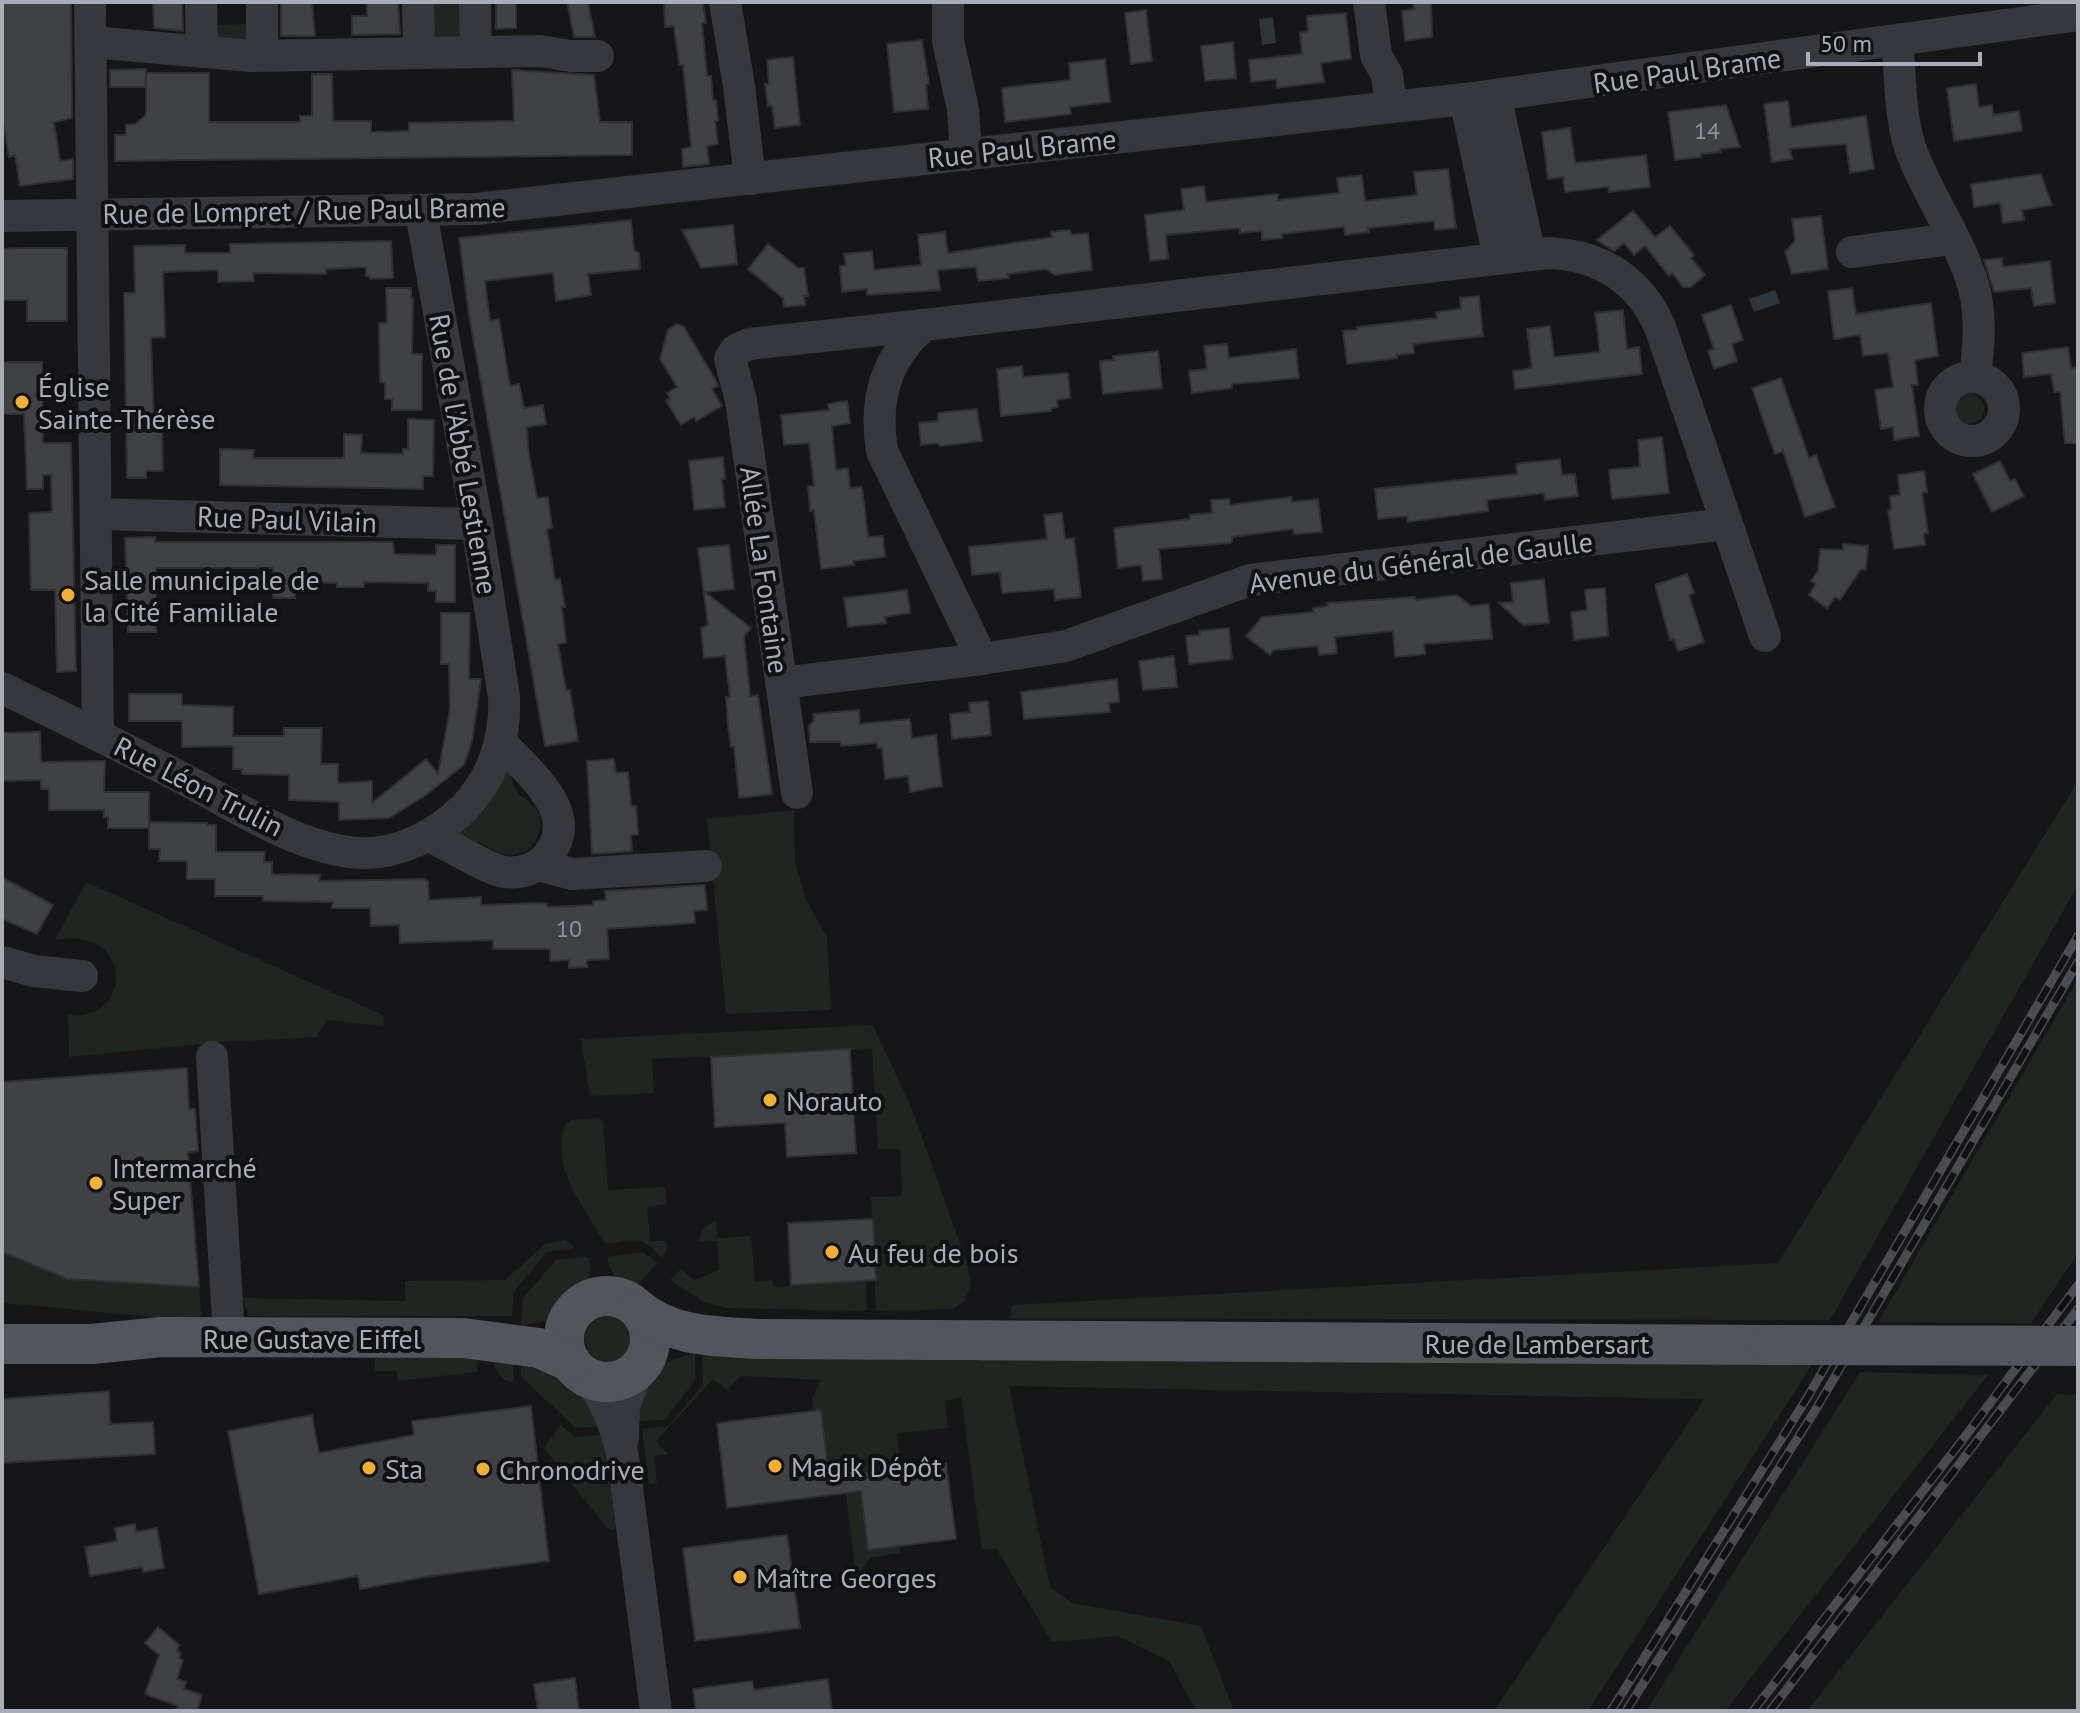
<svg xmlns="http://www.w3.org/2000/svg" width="2080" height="1713" font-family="'PT Sans',sans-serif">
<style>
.green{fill:#1e261f}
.water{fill:#2c353c}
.building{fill:#404145;stroke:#303034;stroke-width:2}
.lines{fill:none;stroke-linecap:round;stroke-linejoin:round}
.minor{stroke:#37383d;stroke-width:32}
.major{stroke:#53555c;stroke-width:40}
.rail-casing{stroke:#4a4c52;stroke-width:9}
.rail{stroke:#111113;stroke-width:6;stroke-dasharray:18;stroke-linecap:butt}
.major-bridge{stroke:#53555c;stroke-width:40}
.poi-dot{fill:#f2b134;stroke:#111113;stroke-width:3}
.labels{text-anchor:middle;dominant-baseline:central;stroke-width:8;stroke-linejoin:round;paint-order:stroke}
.number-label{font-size:24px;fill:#8e929b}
.street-label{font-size:28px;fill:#a8adb8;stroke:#111113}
.poi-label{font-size:28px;fill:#a8adb8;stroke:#111113;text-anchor:start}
</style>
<rect width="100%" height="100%" fill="#161618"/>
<g class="green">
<path d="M426 2H470V36L426 37Z"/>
<path d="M256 24V42L213 43 212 25Z"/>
<circle cx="1969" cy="409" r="15"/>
<path d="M510 766C511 774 512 783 516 790 522 798 534 804 538 813 544 826 538 844 525 851 507 860 495 851 479 842L468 845 453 827Z"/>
<path d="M2078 781V885L1830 1320 1010 1318 1012 1305 1778 1263Z"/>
<path d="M794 810 795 862 805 898 827 937 831 1010 726 1014 707 819Z"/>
<path d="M86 882 383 1015 384 1026 327 1020 317 1037 222 1042 69 1057 68 1015C132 1023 136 925 55 940Z"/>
<path d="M2078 979V1253L2031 1323 1878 1322Z"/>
<path d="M873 1025 911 1107 966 1260 971 1284 965 1301 953 1309 876 1311 871 1197 902 1196 900 1149H878L872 1049 652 1059 654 1093 590 1096 581 1039Z"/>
<path d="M599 1118 603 1122 608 1190 665 1187 667 1204 647 1207 650 1241H666L667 1247 662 1258C639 1234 637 1240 605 1244 584 1204 552 1175 564 1125L571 1120Z"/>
<path d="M716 1221 718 1238 751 1236 755 1282 772 1280 773 1287 866 1281 867 1311 727 1308 704 1302 670 1280 681 1269 694 1280 719 1270 717 1241 699 1242C701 1230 705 1226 716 1221Z"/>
<path d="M566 1240 575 1248 547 1252 514 1291 512 1316H249L242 1298 405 1301V1281L505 1280 545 1244Z"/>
<path d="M2 1252 68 1279 199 1287 201 1315 194 1320C130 1316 66 1308 2 1303Z"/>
<path d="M643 1252 657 1263 634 1289C617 1283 611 1275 607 1257Z"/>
<path d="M587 1257 591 1264 588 1285 574 1292 550 1320 521 1326 523 1298 556 1260Z"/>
<circle cx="608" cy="1339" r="23"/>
<path d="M376 1351 479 1352 477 1372 398 1381 396 1371H374Z"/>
<path d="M514 1351 513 1382 504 1380 494 1367 495 1358Z"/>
<path d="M521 1352C555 1370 591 1387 604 1426L576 1428 521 1377Z"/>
<path d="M695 1354V1381L664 1420 633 1421C646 1384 651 1360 695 1354Z"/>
<path d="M702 1355 977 1361 1013 1355 1812 1365 1588 1711H1494L1704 1399 1009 1386 1050 1587 1072 1603 1201 1626 1234 1711H1196L1169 1661 1118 1636 1052 1642 996 1548 982 1550 961 1397 945 1401 948 1428 899 1433 897 1436 902 1469 900 1553 870 1558 856 1577 846 1494 831 1495 821 1411H813C810 1397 815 1392 821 1380L741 1376 727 1390 713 1379 656 1441 668 1454 654 1456 657 1483 649 1484 642 1429 668 1426 703 1385Z"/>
<path d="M1860 1372 1988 1375 1725 1711H1646Z"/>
<path d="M2057 1394 2078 1395V1711H1807Z"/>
<path d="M561 1425 575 1437 604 1434 618 1523 614 1530 606 1527 544 1448Z"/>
</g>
<g class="water">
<path d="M1273 17 1276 43 1262 45 1259 19Z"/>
<path d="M1775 290 1780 303 1754 312 1749 299Z"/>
</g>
<g class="building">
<path d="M2 2H71L72 118 54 122 60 161 73 159V179L20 186 15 155 9 157 2 115Z"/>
<path d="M153 2H182L183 31 154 28Z"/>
<path d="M281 2H312L315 36H281Z"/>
<path d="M367 2H398L400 34 352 35V16H367Z"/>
<path d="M496 2H516V28L496 29Z"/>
<path d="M567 2H588L595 37H574Z"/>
<path d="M664 2H703L706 23 702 24 707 76H711L713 100H716L718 120 715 121 718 144 707 146 709 164 683 167 682 149 691 147 683 65H679L674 26 665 27Z"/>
<path d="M1413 2H1431L1432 37 1405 41 1402 11 1414 9Z"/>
<path d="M1146 10 1152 61 1131 64 1125 13Z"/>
<path d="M1346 13 1351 59 1321 63 1324 82 1277 88 1276 79 1251 82 1249 60 1302 54 1300 33 1308 31 1307 16Z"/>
<path d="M922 40 929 84 926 85 928 109 894 112 887 44Z"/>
<path d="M1233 42 1236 78 1205 81 1201 46Z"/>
<path d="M793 57 800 125 775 128 772 105 768 106 765 84H769L767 60Z"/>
<path d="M1105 59 1110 102 1070 107 1071 114 1005 122 1002 88 1070 80 1069 63Z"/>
<path d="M146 69V73H209V122H300V116H312V74H332L333 121H371V132L409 131V123L514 121 512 70 594 75 600 122H632V155L115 161V135H126V125L135 124 146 115V74L145 87H110V70Z"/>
<path d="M1976 84 1979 107 1992 105 1993 115 2019 111 2022 131 1954 141 1947 88Z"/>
<path d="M1788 101 1791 127 1866 116 1874 169 1850 173 1846 144 1790 149 1792 159 1772 162 1764 104Z"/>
<path d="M1726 105 1740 147 1720 149 1721 152 1701 154V157L1675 160 1668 112Z"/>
<path d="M1570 128 1575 163 1646 155 1650 187 1609 192 1608 187 1565 192 1563 177 1548 179 1542 132Z"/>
<path d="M1448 169 1456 228 1435 230 1434 221 1368 228 1369 232 1345 235 1344 227 1282 234V238L1262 240V231L1240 233V228L1187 233 1166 235 1168 259 1150 261 1145 215 1184 210 1181 189 1204 186 1206 202 1278 194V200L1339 193 1337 178 1362 175 1365 201 1417 195 1414 172Z"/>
<path d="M2041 174 2052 205 2022 210 2024 220 2003 223 2000 203 1974 207 1971 184Z"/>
<path d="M1633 211 1655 237 1670 226 1694 255 1691 258 1705 275 1691 287H1683L1672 273 1669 276 1645 246 1634 255 1624 243 1614 251 1597 240Z"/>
<path d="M1821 216 1828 269 1792 274 1785 252 1795 241 1792 219Z"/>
<path d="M631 220 634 250 639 253 640 269 588 274 591 295 556 301 553 273 485 281 490 321 499 319 510 386 519 384 524 408 543 405 546 424 527 427 528 449 537 498 548 497 552 528 547 529 555 580 560 579 565 607H562L566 643 558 644 566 690H570L578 741 545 746 469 315 459 238Z"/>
<path d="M733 225 737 264 701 268 682 230Z"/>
<path d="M1070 230 1071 235 1088 233 1092 270 1055 275 1046 269 1008 274 1009 278 978 281 976 267 938 270 940 290 867 295V289L842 292 840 266 846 265 844 254 872 251 874 270 921 265 918 235 945 232 948 253 1052 237 1051 232Z"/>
<path d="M391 241 393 278 370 279V276H366V267L326 269V274L253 273 254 281 218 282V270L163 272 165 337 151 338 154 427H162L163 471H146V478H127L124 293H135L134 246 185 245V253H230V244Z"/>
<path d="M768 244 798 268H804L808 296H804L805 305 784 307 783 298 748 269Z"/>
<path d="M19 248H67V321H27V300H2V249Z"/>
<path d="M2002 258 2003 267 2050 261 2055 303 2034 306 2031 288 1994 292 1984 260Z"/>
<path d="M386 288H411V298H413L412 354H422V410H392V399H385V383L380 382 379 323H387Z"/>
<path d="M1852 288 1856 314 1931 303 1938 356 1915 360 1918 385H1912L1919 436 1894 440 1893 427 1881 429 1875 390 1893 387 1888 353 1863 356 1860 335 1834 339 1828 291Z"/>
<path d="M1479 296 1483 336 1413 344 1414 353 1397 355V358L1347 364 1343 331 1357 330V327L1437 318 1436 312 1461 309 1460 298Z"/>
<path d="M1731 305 1743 340 1732 344 1737 361 1714 369 1708 351 1714 349 1702 315Z"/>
<path d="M1623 310 1627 349 1639 347 1642 374 1515 389 1513 371 1532 368 1527 329 1550 326 1554 357 1600 352 1595 313Z"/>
<path d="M677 324 684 327 716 381 718 386 712 389 722 406 696 421 694 417 681 425 666 401 670 399 667 393 677 387 660 359 668 330Z"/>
<path d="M1227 344 1229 358 1296 349 1299 378 1232 384V388L1192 393 1189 371 1207 369 1204 346Z"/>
<path d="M2068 347 2071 368 2078 367V443H2065L2060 392H2054L2051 374 2024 377 2022 353Z"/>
<path d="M1158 351 1162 388 1103 394 1100 361 1114 360 1113 356Z"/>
<path d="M2 362H42L43 443H71L76 671 57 672 55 590H31L29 513 52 512 51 475H43V489H27L24 414H2Z"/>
<path d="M1022 366 1023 377 1068 373 1070 398 1057 400 1058 407 1051 408V411L1001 416 997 369Z"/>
<path d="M1781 378 1809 458 1816 455 1835 507 1805 517 1783 451 1775 454 1752 388Z"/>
<path d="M847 401 850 423 832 426 836 470 848 468 850 488 862 487 868 537 883 536 885 557 853 561 854 565 821 569 814 510 810 511 808 486H814L809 443 784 445 781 415 829 410 828 404Z"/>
<path d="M977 409 982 441 940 446 938 443 921 445 919 423 938 421V413Z"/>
<path d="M408 419 434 420 433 476H423V489L220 485V449L254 450 253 458H344V434L362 435 361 453 403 454V449H408Z"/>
<path d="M1662 437 1669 493 1612 499 1609 470 1640 467 1638 440Z"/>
<path d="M723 457 725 479H722L725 507 694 510 689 461Z"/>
<path d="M1560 459 1562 475 1575 474 1578 496 1545 500 1544 493 1487 500 1488 511 1408 522 1407 516 1378 519 1375 489 1517 474 1516 464Z"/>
<path d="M2000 461 2010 481 2015 479 2024 496 1992 512 1973 474Z"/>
<path d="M1924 471 1927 492H1922L1928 533H1924L1925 545 1894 549 1888 510 1891 509 1890 496 1900 495 1898 475Z"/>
<path d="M1291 497 1292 502 1318 499 1322 532 1294 534 1293 529 1232 537V542L1230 543 1159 549 1162 579 1143 581 1141 565 1118 568 1114 528 1190 519V515L1212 513 1211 500 1229 499 1230 505Z"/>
<path d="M1062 513 1065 539 1074 538 1081 597 1055 600 1054 589 1002 593 1000 572 972 575 969 547 1047 539 1044 515Z"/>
<path d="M155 537V542H393L394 554 436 555V545H455V602H436V591H428V583L364 582V587H337V583L295 582V598H273V568H156V632H128L125 538Z"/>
<path d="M1843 544 1868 546 1866 570 1861 569 1840 600 1835 597 1827 608 1809 595 1816 584 1811 581 1818 571 1820 549 1843 550Z"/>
<path d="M729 545 734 589 705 592 751 628 744 636 750 696 758 695 772 794 739 798 734 746 731 747 728 725 726 697H730L725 656 704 658 701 628 708 625 698 548Z"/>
<path d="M1687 574 1694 593 1689 595 1704 642 1678 651 1674 639 1670 640 1655 585Z"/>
<path d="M1544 579 1549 623 1523 625 1499 603 1513 602 1511 583Z"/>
<path d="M1605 588 1608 636 1574 640 1571 612 1587 610 1585 590Z"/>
<path d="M907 590 910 613 885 617 886 623 848 627 844 598Z"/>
<path d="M1457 595 1471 606 1489 604 1492 639 1424 644 1425 654 1395 657 1393 631 1335 637 1337 653 1319 655 1318 646 1274 650 1270 655 1246 636 1262 617 1314 612 1313 608 1328 606 1327 603 1415 597 1416 600Z"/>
<path d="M441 613H470L469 679H481L472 742 464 765 423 797 389 818 339 820V802L289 800V775L242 774V769H233V746L182 747V721H129V694H182V705L233 707V736H284V728H322L321 764H338V783L372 781V803L426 759 438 774 450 709 449 664H441Z"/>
<path d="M1229 628 1232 659 1189 664 1186 636 1200 635 1199 631Z"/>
<path d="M1174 656 1177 687 1143 690 1139 661Z"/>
<path d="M1117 679 1119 702 1109 703 1110 712 1024 719 1021 692Z"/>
<path d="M988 701 991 735 952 739 950 714 970 712 969 703Z"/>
<path d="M859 710 860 724 910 719 912 738 936 735 942 786 910 792 908 776 885 779 882 748H877V743L841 746 840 742H810L809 726 814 720 813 714Z"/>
<path d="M40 732 41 762 105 761 104 792H149V828H108V817H104V810H49V789H41V780L2 781V733Z"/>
<path d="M614 759 616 773 628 772 631 806H636L638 834 631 835 632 851 592 854 587 761Z"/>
<path d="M149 822 207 823V825H216V852H265L264 862H272V874L320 875 319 881 424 879 428 881 429 900 481 897V905L540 903 547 904 548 907 593 905V901L606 900 605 891 705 885 707 910 694 911 695 923 607 929 609 959 587 960V967L569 968V960L550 961V949H493V940L400 943 399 925 371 926 370 908H332L333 902 263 901V896H215V879H187V861H159L160 849H149Z"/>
<path d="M2 877 53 905 37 934 2 919Z"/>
<path d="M850 1049 856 1153 787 1157 785 1123 715 1127 711 1057Z"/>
<path d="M187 1068 189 1109H195L198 1151 188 1152 199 1287 68 1279 2 1252V1082Z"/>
<path d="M873 1219 876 1280 791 1285 788 1223Z"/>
<path d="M109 1391 110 1424 153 1422 155 1454 2 1463V1399Z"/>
<path d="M531 1406 549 1561 424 1577 360 1589 358 1576 259 1594 228 1431 312 1415 319 1453 414 1435 412 1421Z"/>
<path d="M821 1410 829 1478 946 1463 956 1539 868 1550 861 1491 727 1508 717 1423Z"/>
<path d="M135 1524 136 1532 157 1528 164 1568 143 1572 142 1567 90 1576 85 1547 117 1541 115 1528Z"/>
<path d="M787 1535 800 1628 695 1641 683 1548Z"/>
<path d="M158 1627 179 1645 177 1651 181 1653 179 1658 183 1660 177 1679 186 1682 184 1689 202 1695 197 1711H176L178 1706 145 1694 159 1655 145 1643Z"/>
<path d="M575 1678 579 1711H538L534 1684Z"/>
<path d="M828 1679 832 1711H696L693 1689 752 1681 754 1690Z"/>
</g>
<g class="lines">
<g class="minor">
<path d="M90 2 98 734"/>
<path d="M201 2 202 52"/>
<path d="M262 2V55"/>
<path d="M418 2 419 52"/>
<path d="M475 2 476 52"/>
<path d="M725 2 739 86 750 179"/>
<path d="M948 2V41L963 109 966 155"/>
<path d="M1369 2 1376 55 1387 75 1391 107"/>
<path d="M1897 40C1901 76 1899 116 1911 150 1928 197 1967 250 1976 297 1981 324 1978 351 1975 377"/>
<path d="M91 42 251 56 540 51 571 56H598"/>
<path d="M1495 95 1530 255"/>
<path d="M1465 99 1499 258"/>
<path d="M2 216 476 209 1465 99 2078 15"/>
<path d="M1852 252 1952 239"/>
<path d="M1548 253C1599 255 1639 279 1660 327L1727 524 1250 580 1066 646 982 659 882 451C874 400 885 359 924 325Z"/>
<circle cx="1972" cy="409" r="32"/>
<path d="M96 514 477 524"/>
<path d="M1727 524 1765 636"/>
<path d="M781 683 982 659"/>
<path d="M2 688C62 717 122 747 182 778 235 806 300 850 360 853 398 855 438 834 464 808 493 778 506 738 504 697L477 524 421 212"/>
<path d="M797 793 741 400 730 359 736 350 749 344 924 325"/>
<path d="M428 835C447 844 488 870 505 872 522 874 539 868 549 854 581 812 527 771 501 743"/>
<path d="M538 865 572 874 706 866"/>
<path d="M2 962 34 971 82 976"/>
<path d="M212 1057 229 1337"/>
<path d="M587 1377C607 1402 616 1426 623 1457L656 1711"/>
<path d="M623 1438 624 1406 639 1367"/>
</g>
<g class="major">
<circle cx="607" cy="1339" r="43"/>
<path d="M639 1310C674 1337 714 1336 756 1339L1771 1345"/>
<path d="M2 1344H92L161 1337 463 1338 539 1348 571 1362"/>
</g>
<g class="rail-casing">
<g id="rail">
<path d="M1611 1711 1807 1398 2078 936"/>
<path d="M1626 1711 1816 1409 2078 962"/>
<path d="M1753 1711 1967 1434 2078 1285"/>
<path d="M1770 1711 2078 1309"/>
</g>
</g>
<use href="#rail" class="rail"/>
<path class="major-bridge" d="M1771 1345 2078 1346"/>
</g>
<g class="poi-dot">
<circle cx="22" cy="402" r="8"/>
<circle cx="68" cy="595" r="8"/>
<circle cx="770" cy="1100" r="8"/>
<circle cx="96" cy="1183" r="8"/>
<circle cx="832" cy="1252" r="8"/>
<circle cx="775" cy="1466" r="8"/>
<circle cx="369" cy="1468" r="8"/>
<circle cx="483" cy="1469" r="8"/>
<circle cx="740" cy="1577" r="8"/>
</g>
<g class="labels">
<g class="number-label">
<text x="1707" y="130">14</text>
<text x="569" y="928">10</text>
</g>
<g class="street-label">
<text transform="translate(1687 70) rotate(-8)">Rue Paul Brame</text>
<text transform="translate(1022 148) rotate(-6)">Rue Paul Brame</text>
<text transform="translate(304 210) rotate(-1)">Rue de Lompret / Rue Paul Brame</text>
<text transform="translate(464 454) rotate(80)">Rue de l'Abbé Lestienne</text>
<text transform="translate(287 519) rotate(2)">Rue Paul Vilain</text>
<text transform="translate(1421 562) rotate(-7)">Avenue du Général de Gaulle</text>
<text transform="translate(765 570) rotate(82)">Allée La Fontaine</text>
<text transform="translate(199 786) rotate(27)">Rue Léon Trulin</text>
<text x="312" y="1338">Rue Gustave Eiffel</text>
<text x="1537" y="1343">Rue de Lambersart</text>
</g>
<g class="poi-label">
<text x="38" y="386">Église<tspan x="38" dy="32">Sainte-Thérèse</tspan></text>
<text x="84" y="579">Salle municipale de<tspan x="84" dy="32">la Cité Familiale</tspan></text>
<text x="786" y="1100">Norauto</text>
<text x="112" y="1167">Intermarché<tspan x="112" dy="32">Super</tspan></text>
<text x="848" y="1252">Au feu de bois</text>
<text x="791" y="1466">Magik Dépôt</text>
<text x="385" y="1468">Sta</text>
<text x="499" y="1469">Chronodrive</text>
<text x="756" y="1577">Maître Georges</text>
</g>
</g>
<rect width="2080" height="1713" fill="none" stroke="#a8adb8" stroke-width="8"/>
<path d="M1808 52v12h172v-12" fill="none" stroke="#a8adb8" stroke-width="4"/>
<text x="1820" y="52" font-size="24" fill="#a8adb8" stroke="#111113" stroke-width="6" paint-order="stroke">50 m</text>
</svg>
